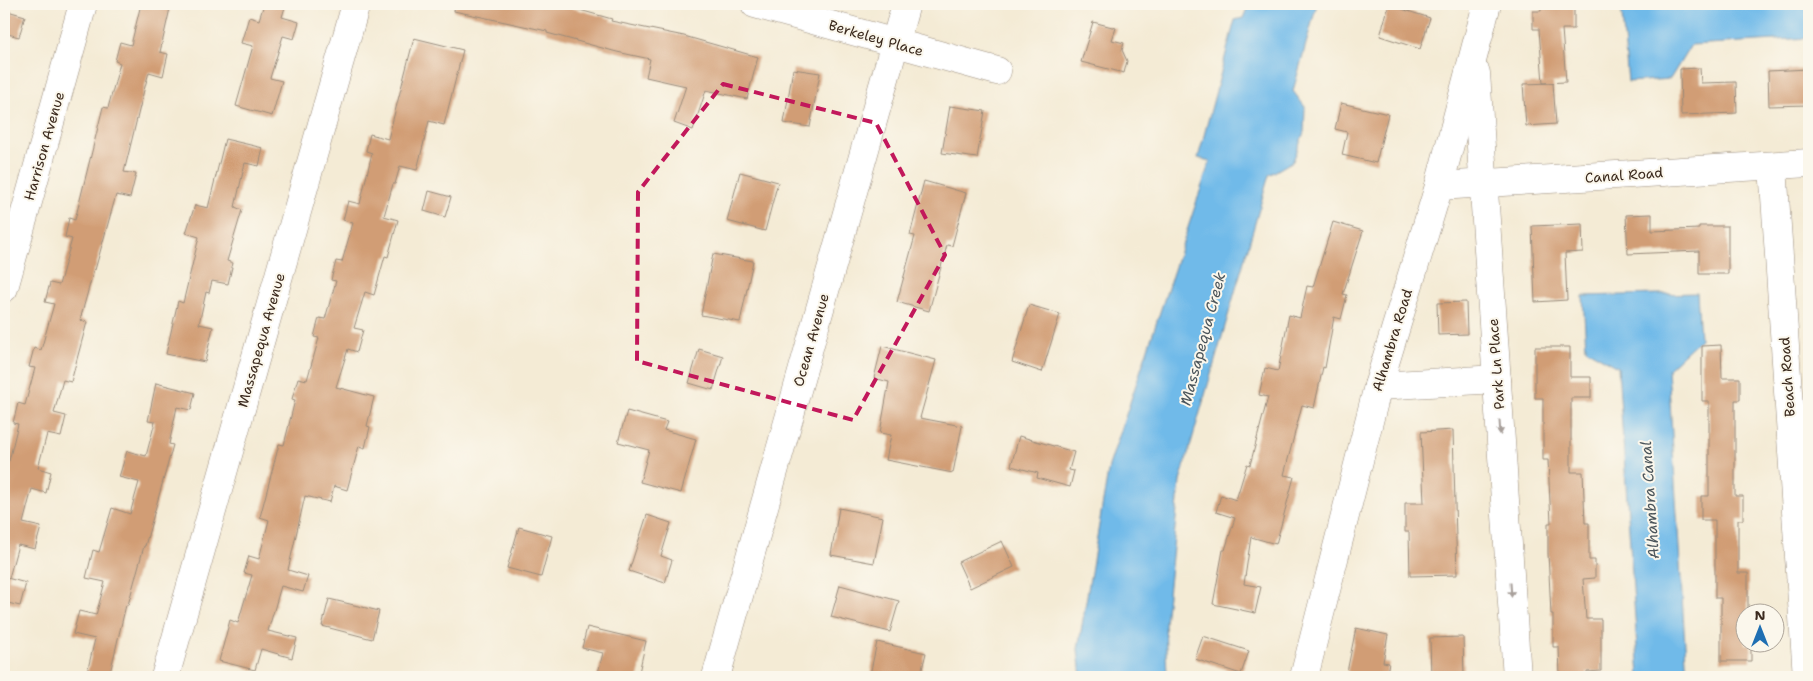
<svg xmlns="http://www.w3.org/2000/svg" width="1813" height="681" font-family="'Shantell Sans',sans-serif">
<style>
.water{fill:#70bae9;stroke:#567284}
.building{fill:#d19d74}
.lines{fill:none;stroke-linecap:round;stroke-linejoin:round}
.minor-casing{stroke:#988a7a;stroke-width:29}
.minor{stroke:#fff;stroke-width:28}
.oneway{fill:#a79f9a}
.marked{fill:none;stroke:#c2185b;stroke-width:4;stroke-dasharray:10 6;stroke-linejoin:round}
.labels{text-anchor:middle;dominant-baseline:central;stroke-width:4;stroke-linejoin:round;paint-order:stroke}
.street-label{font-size:14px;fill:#3b2a1e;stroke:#fbf7ec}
.water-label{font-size:15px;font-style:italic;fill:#4b555b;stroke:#fbf7ec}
</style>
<rect width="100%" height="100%" fill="#fbf7ec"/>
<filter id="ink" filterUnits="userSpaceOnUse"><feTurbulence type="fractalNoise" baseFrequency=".02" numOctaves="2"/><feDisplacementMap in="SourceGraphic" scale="10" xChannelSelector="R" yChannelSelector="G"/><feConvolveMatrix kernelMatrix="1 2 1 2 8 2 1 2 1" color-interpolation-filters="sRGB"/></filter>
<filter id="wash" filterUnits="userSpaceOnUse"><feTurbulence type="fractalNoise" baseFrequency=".0096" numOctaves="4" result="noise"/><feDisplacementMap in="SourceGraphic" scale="20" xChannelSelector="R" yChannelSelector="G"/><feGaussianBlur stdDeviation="1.12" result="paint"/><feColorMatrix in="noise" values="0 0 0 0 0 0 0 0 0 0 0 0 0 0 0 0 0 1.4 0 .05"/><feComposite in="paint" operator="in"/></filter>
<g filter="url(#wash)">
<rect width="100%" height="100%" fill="#f4ebd5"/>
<g class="water">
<path d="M1249 4H1317L1293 91 1305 107 1304 132 1293 161 1269 175 1180 481 1165 623 1167 677H1081L1078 649 1109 466 1210 161 1198 158 1235 20 1243 18Z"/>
<path d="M1621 4H1681L1684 8 1741 4H1809V38L1691 45 1670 79 1628 82Z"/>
<path d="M1697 293 1700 339 1668 369 1687 677H1639L1618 367 1586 349 1583 296Z"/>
</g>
<g id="blocks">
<g class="building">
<path d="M141 4H171L160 52 168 54 163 76 149 72 143 94 124 172 136 174 130 198 116 195 95 270 94 269 80 320 87 322 77 359 71 382 63 380 54 413 66 416 61 437 47 434 38 468 51 472 46 493 32 489 23 523 41 527 35 549 18 545 9 578H7L26 583 20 606 4 602V459L9 461 18 424 13 423 18 403 25 405 35 368 29 367 34 348 41 350 54 304 45 302 50 283 59 285 72 239 65 237 69 218 75 220 103 107 108 108 120 63 115 61 120 42 131 45Z"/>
<path d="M264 4H286L282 17 299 22 294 39 283 36 270 78 282 81 272 116 236 106 253 46 241 43 249 17 259 20Z"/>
<path d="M455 4H558L612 19 611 21 684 36 758 57 747 99 706 90 693 130 674 123 686 86 646 77 650 59 617 52 547 33V31L454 11Z"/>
<path d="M1541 4H1574V29H1562L1566 82 1543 83 1539 29H1533V11H1541Z"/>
<path d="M1389 5 1430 18 1420 49 1380 36Z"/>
<path d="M4 10 25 16 19 37 4 33Z"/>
<path d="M1093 22 1116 28 1112 40 1124 43 1122 50 1127 61 1124 73 1081 62Z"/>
<path d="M414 38 463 50 444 125 429 121 417 170 400 166 395 184H393L384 216 398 220 388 257 385 256 374 295 365 292 354 328 363 330 357 352 348 349 336 387 374 397 367 426 370 427 365 448 359 446 347 490 334 486 330 502 305 496 288 570 308 576 303 592 281 586 268 631 297 638 292 658 261 649 255 670 219 661 230 620 238 623 252 575 244 573 249 556 259 559 269 520 260 517 276 456 279 444 284 445 295 400 292 399 298 378 307 380 319 338 314 337 319 318 325 319 336 281 331 280 336 261 342 262 353 223 343 220 348 201 360 204 372 153 366 151 370 134 388 139Z"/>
<path d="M1700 68 1701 83 1736 82 1737 113 1681 115 1680 69Z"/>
<path d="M793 69 820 73 810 127 784 123Z"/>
<path d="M1809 69V105L1769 106 1768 71Z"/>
<path d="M1553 83 1556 124 1526 126 1523 84Z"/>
<path d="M1341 103 1388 114 1376 163 1342 155 1347 132 1335 129Z"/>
<path d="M950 106 985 111 977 158 942 153Z"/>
<path d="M225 139 263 148 259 166 245 163 235 207 242 210 227 261 233 263 228 284 212 281 209 293 206 292 199 324 213 327 205 362 166 354 178 301 183 303 199 237 186 233 195 205 208 208Z"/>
<path d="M740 172 778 182 765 231 727 221Z"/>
<path d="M924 181 966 193 952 246 947 245 929 311 897 302 915 236 910 235Z"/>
<path d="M429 191 451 197 445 217 424 211Z"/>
<path d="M1652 214V231L1699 229V226H1728V274H1699V251L1628 254 1626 215Z"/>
<path d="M1333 222 1363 231 1343 294 1347 295 1341 319 1334 317 1325 368 1323 367 1314 408 1302 405 1284 475 1294 477 1276 544 1251 537 1244 584 1261 587 1255 613 1213 604 1223 550H1225L1235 518 1216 512 1221 495 1236 500 1247 464 1250 465 1268 397 1259 395 1265 368 1278 371 1289 315 1300 318 1307 286 1313 287Z"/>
<path d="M1582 224 1583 252 1565 253 1567 300 1535 302 1532 226Z"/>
<path d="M713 254 753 261 740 322 701 315Z"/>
<path d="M1466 302 1467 334 1438 335 1437 303Z"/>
<path d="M1029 305 1060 314 1042 372 1012 362Z"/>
<path d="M1721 345 1722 378H1740V400H1735V496H1743V520H1738V573H1748V611H1751V614H1746V644H1751V661H1721V598H1715V520H1701V496H1709V401H1702V346Z"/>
<path d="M882 346 936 360 920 418 962 426 953 473 886 460 891 435 880 433 889 382 874 378Z"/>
<path d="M1535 347H1570V377H1591V398H1571V472H1583L1585 523H1589V560H1595V578L1583 579 1586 619H1601V671L1587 672V677H1560L1559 647H1553V614H1551L1548 553V523H1551L1548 460H1543V398H1535Z"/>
<path d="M699 349 723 356 713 390 689 383Z"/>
<path d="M156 383 195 393 191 410 177 407 169 444 173 445 145 546H144L128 605H126L109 677H86L95 639 73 634 79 611 96 615 105 582 86 578 93 550 99 552 112 508 130 514 139 482 119 477 127 451 146 456 155 422 148 421Z"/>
<path d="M627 411 667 422 664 430 696 439 681 493 640 482 649 450 618 442Z"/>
<path d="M1453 430 1457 575 1410 576 1409 532H1405V503H1424L1421 432Z"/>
<path d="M1019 436 1074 452 1069 470 1074 471 1070 487 1037 478 1038 473 1011 466Z"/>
<path d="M839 508 883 517 874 563 831 555Z"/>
<path d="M647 515 671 523 661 556 672 560 665 583 629 571Z"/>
<path d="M519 527 552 536 541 577 507 568Z"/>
<path d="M1002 541 1014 567 970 588 958 562Z"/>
<path d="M840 585 899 601 890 632 831 617Z"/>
<path d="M329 599 379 611 372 639 322 626Z"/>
<path d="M587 627 646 641 638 677H597L603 653 582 648Z"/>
<path d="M1356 628 1388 635 1383 662 1389 663 1386 677H1372L1347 672Z"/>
<path d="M1203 636 1249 651 1241 674 1195 659Z"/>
<path d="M1463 637 1464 677H1431L1430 638Z"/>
<path d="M877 642 926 653 920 677H879L870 675Z"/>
</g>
</g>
</g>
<g filter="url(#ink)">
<use href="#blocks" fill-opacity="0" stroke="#988a7a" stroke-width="1"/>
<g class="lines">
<g class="minor-casing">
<g id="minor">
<path d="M755 4 997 71"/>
<path d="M1476 73 1517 677"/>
<path d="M1773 166 1807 677"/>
<path d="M1439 186 1809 163"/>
<path d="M4 288 83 4"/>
<path d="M1378 386 1497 379"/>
<path d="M165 677 356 4"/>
<path d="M716 677 906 4"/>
<path d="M1304 677 1378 386 1439 186 1487 4"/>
</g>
</g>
<use href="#minor" class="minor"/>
</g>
<defs><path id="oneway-solid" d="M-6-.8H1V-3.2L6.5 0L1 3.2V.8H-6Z" transform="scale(1.25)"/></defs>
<g class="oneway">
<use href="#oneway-solid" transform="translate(1500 428) rotate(86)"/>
<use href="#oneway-solid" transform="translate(1511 590) rotate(86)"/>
</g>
</g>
<path class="marked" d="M723 84 876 123 945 255 853 420 637 361 638 192Z"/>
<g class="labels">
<g class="street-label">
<text transform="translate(876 38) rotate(16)">Berkeley Place</text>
<text transform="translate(44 146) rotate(-74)">Harrison Avenue</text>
<text transform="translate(1624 175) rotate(-4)">Canal Road</text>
<text transform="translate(261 340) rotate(-74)">Massapequa Avenue</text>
<text transform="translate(811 340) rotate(-74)">Ocean Avenue</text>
<text transform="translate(1392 340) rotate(-73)">Alhambra Road</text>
<text transform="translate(1496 364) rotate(-94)">Park Ln Place</text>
<text transform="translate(1787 377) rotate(-94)">Beach Road</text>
</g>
<g class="water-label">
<text transform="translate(1203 339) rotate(-75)">Massapequa Creek</text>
<text transform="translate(1650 500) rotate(-94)">Alhambra Canal</text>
</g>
</g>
<rect width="1813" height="681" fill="none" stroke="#fbf7ec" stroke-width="20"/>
<g transform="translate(1760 628)"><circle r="24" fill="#fbf7ec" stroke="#aea59a"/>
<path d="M0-4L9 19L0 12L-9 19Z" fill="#1f6fb2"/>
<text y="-8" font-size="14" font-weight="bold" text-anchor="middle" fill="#3b2a1e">N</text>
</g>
</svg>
